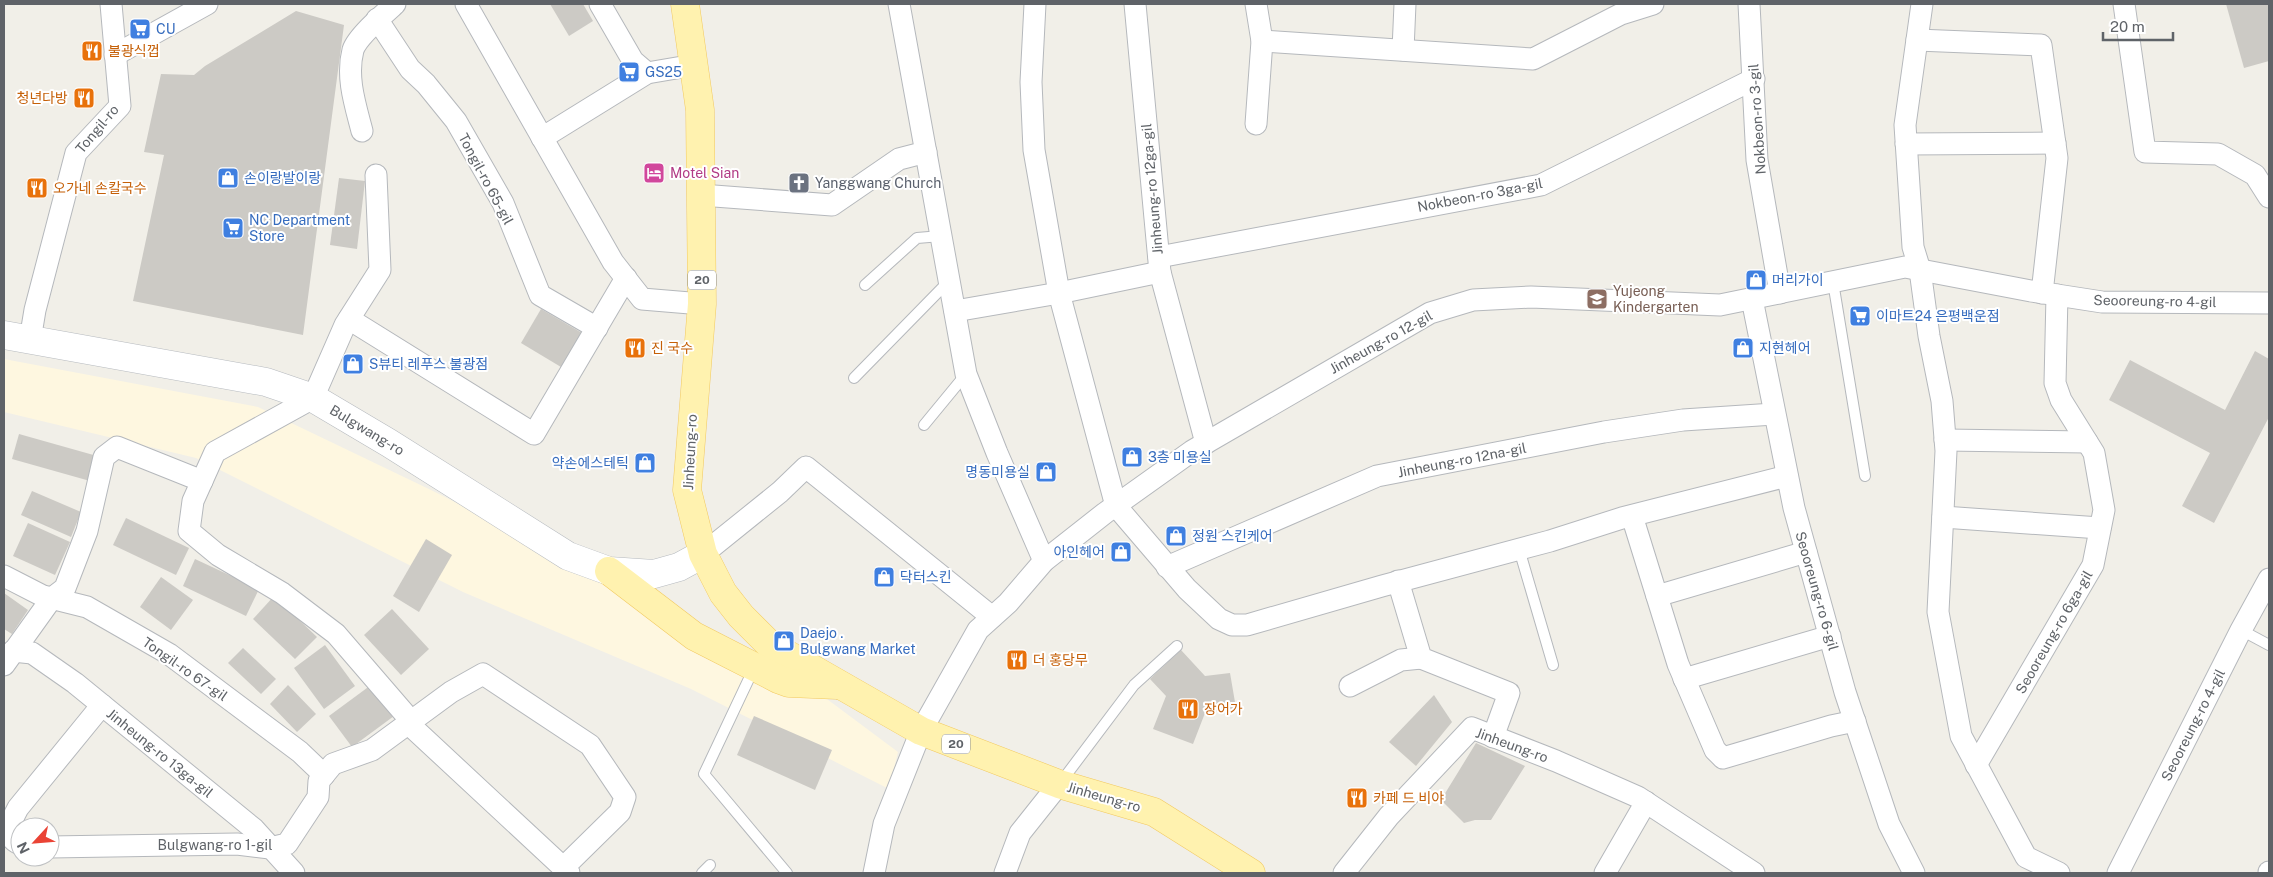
<svg xmlns="http://www.w3.org/2000/svg" width="2273" height="877" font-family="'Public Sans','Noto Sans KR',sans-serif">
<style>
.commercial{fill:#fef7e0}
.building{fill:#cccac5}
.lines{fill:none;stroke-linecap:round;stroke-linejoin:round}
.service-casing{stroke:#b5b8bc;stroke-width:12}
.minor-casing{stroke:#b5b8bc;stroke-width:23}
.secondary-casing{stroke:#b6babf;stroke-width:29}
.primary-casing{stroke:#f2c960;stroke-width:29}
.service{stroke:#fff;stroke-width:10}
.minor{stroke:#fff;stroke-width:21}
.secondary{stroke:#fff;stroke-width:28}
.primary{stroke:#fff2af;stroke-width:28}
.labels{text-anchor:middle;dominant-baseline:central;stroke-width:4;stroke-linejoin:round;paint-order:stroke}
.shield{fill:#fff;stroke:#8f9295;stroke-width:1}
.shield-label{font-size:12px;font-weight:bold;fill:#5f6368}
.shop-label{font-size:14px;fill:#366cbe;stroke:#fff;text-anchor:start}
.food-label{font-size:14px;fill:#c56008;stroke:#fff;text-anchor:start}
.street-label{font-size:14px;fill:#5f6368;stroke:#fff}
.hotel-label{font-size:14px;fill:#b23c85;stroke:#fff;text-anchor:start}
.worship-label{font-size:14px;fill:#5b616d;stroke:#fff;text-anchor:start}
.education-label{font-size:14px;fill:#785e54;stroke:#fff;text-anchor:start}
</style>
<rect width="100%" height="100%" fill="#f1efe8"/>
<path class="commercial" d="M4 359 258 407 431 490 788 670 898 752 889 789 691 689 463 592 196 458 4 412Z"/>
<g class="building">
<path d="M550 4H583L593 21 569 36Z"/>
<path d="M2226 4H2269V61L2244 68Z"/>
<path d="M296 11 344 25 303 335 133 301 164 155 144 152 161 74 194 75 205 66Z"/>
<path d="M339 178 365 181 357 249 330 245Z"/>
<path d="M541 309 582 333 561 367 521 343Z"/>
<path d="M2255 351 2269 359V417L2214 523 2182 506 2210 453 2109 400 2130 360 2225 410Z"/>
<path d="M19 434 97 456 90 481 12 459Z"/>
<path d="M32 491 81 512 71 537 21 515Z"/>
<path d="M126 518 189 548 176 575 113 545Z"/>
<path d="M28 523 70 542 55 575 13 556Z"/>
<path d="M426 539 452 555 419 612 393 596Z"/>
<path d="M195 559 259 589 246 616 183 586Z"/>
<path d="M161 577 193 600 171 630 140 607Z"/>
<path d="M4 593 28 610 12 634 4 629Z"/>
<path d="M274 596 317 637 295 659 253 619Z"/>
<path d="M392 609 429 649 401 675 364 635Z"/>
<path d="M325 645 355 686 324 709 294 668Z"/>
<path d="M243 648 276 679 261 694 228 663Z"/>
<path d="M1181 650 1205 676 1230 673 1236 708 1205 713 1193 744 1153 729 1166 696 1150 679Z"/>
<path d="M288 685 316 714 297 732 270 704Z"/>
<path d="M371 685 394 716 352 747 329 716Z"/>
<path d="M1434 695 1452 722 1416 766 1389 742Z"/>
<path d="M754 716 832 750 815 790 737 755Z"/>
<path d="M1476 743 1525 766 1491 820H1475L1464 823 1441 800Z"/>
</g>
<g class="lines">
<g class="service-casing">
<g id="service">
<path d="M1833 282 1865 476"/>
<path d="M865 285 917 238 941 236"/>
<path d="M854 378 948 282"/>
<path d="M924 425 966 374"/>
<path d="M1519 549 1553 665"/>
<path d="M2241 630 2269 645"/>
<path d="M754 668 704 774 787 873"/>
<path d="M1061 782 1134 685 1177 646"/>
<path d="M702 873 710 865"/>
</g>
</g>
<g class="minor-casing">
<g id="minor">
<path d="M466 4 613 262 642 299 702 304"/>
<path d="M600 4 633 61 647 73"/>
<path d="M899 4 966 374 997 453 1044 561"/>
<path d="M1035 4 1031 82 1034 150 1059 293 1116 506 1187 589 1219 619 1232 625H1247L1382 586 1550 541 1622 518 1787 476"/>
<path d="M1135 4 1160 272 1206 443"/>
<path d="M1256 4 1262 41 1256 124"/>
<path d="M1749 4 1757 160 1780 293"/>
<path d="M1922 4 1905 125 1913 247 1920 270 1929 336 1942 401 1946 451 1938 612 1961 736 2026 857 2059 873"/>
<path d="M2124 4 2145 152 2218 154 2255 175 2269 197"/>
<path d="M377 19 410 69 426 84 456 121 503 203 540 295 597 328"/>
<path d="M1917 40 2041 45 2057 158 2042 293"/>
<path d="M1262 41 1533 59 1621 14 1653 4"/>
<path d="M1403 50 1405 4"/>
<path d="M115 55 207 4"/>
<path d="M362 131C355 104 346 77 353 50 357 37 385 13 395 4"/>
<path d="M542 138 647 73 694 65"/>
<path d="M1906 144 2055 143"/>
<path d="M376 175 380 270 345 325 313 398 215 452 193 501 189 531 218 555 282 593 336 634 405 714 412 727 569 873"/>
<path d="M701 195 832 205 899 159 926 152"/>
<path d="M1159 257 1541 185 1754 79"/>
<path d="M1752 299 1794 508 1845 692 1889 824 1914 873"/>
<path d="M955 311 1059 293 1160 272"/>
<path d="M349 319 534 434 626 278"/>
<path d="M30 340 35 310 76 153 120 106 111 4"/>
<path d="M1945 440 2087 442"/>
<path d="M1632 516 1678 664 1715 750 1723 758 1831 726 1855 721"/>
<path d="M1943 517 2100 528"/>
<path d="M703 554 780 492 806 467 992 617"/>
<path d="M1167 567 1377 476 1604 432 1683 420 1774 414"/>
<path d="M4 576 43 596 87 607 169 654 300 752 324 775"/>
<path d="M1398 581 1421 658 1509 693 1493 737"/>
<path d="M1657 596 1806 552"/>
<path d="M13 651 32 653 75 683 254 829 294 873"/>
<path d="M4 665 52 598 65 588 87 531 104 457 117 447 202 481"/>
<path d="M1684 679 1830 636"/>
<path d="M1350 686 1401 660 1421 658"/>
<path d="M1976 765 2093 565 2104 510 2094 453 2061 400 2055 383 2057 295"/>
<path d="M20 844C3 837 11 821 18 808L102 705"/>
<path d="M50 847 237 844 270 848 287 844 318 797 319 781 333 764 372 750 451 692 483 674 590 745 625 797 620 812 563 868"/>
<path d="M874 873 884 824 921 731 978 630 1008 603 1044 561 1105 513 1192 451 1430 313 1473 300 1531 297 1720 305 1905 267 2031 291 2102 302 2269 303"/>
<path d="M1005 873 1020 833 1059 784"/>
<path d="M1344 873 1389 816 1472 728 1556 761 1638 797 1754 873"/>
<path d="M1605 873 1646 802"/>
<path d="M2118 873 2241 630 2269 579"/>
<path d="M2269 873V872"/>
</g>
</g>
<g class="secondary-casing">
<path id="secondary" d="M4 335 266 382 313 398 389 443 568 556 609 571 654 574 679 567 703 554"/>
</g>
<g class="primary-casing">
<g id="primary">
<path d="M685 4 700 110 702 304 687 490 703 554 723 593 741 616 769 644 921 731 1059 784 1154 812 1251 873"/>
<path d="M609 571 694 636 778 679 789 683 837 685"/>
</g>
</g>
<use href="#service" class="service"/>
<use href="#minor" class="minor"/>
<use href="#secondary" class="secondary"/>
<use href="#primary" class="primary"/>
</g>
<defs>
<g id="supermarket-square" transform="scale(1.125)"><rect x="-9" y="-9" width="18" height="18" rx="4" fill="#3f7fe0" stroke="#fff"/><path d="M-6-5.5h2.5l.6 2H6L4.5 2H-2.5L-4.4-4H-6ZM-1.5 3.2a1.3 1.3 0 1 0 .1 0ZM3 3.2a1.3 1.3 0 1 0 .1 0Z" fill="#fff"/></g>
<g id="restaurant-square" transform="scale(1.125)"><rect x="-9" y="-9" width="18" height="18" rx="4" fill="#e8710a" stroke="#fff"/><path d="M-5-6h1v4h1v-4h1v4h1v-4h1v5L-1.5 .5V6h-2V.5L-5-1ZM5-6V6H3V1.5H1.5Q1.5-4 5-6Z" fill="#fff"/></g>
<g id="hotel-square" transform="scale(1.125)"><rect x="-9" y="-9" width="18" height="18" rx="4" fill="#d1479c" stroke="#fff"/><path d="M-6-4.5h1.5V1H6V5H4.5V3h-9V5H-6ZM-4 0a1.8 1.8 0 1 1 3.6 0ZM.5 0V-2.5h3Q6-2.5 6 0Z" fill="#fff"/></g>
<g id="shop-square" transform="scale(1.125)"><rect x="-9" y="-9" width="18" height="18" rx="4" fill="#3f7fe0" stroke="#fff"/><path d="M-5-2.5h2.3a2.7 3.5 0 0 1 5.4 0H5L5.5 6h-11ZM-1.5-2.5h3a1.5 2.3 0 0 0-3 0Z" fill="#fff"/></g>
<g id="church-square" transform="scale(1.125)"><rect x="-9" y="-9" width="18" height="18" rx="4" fill="#6b7280" stroke="#fff"/><path d="M-1.2-6h2.4v3.5h3.3v2.4h-3.3V6h-2.4V-.1h-3.3v-2.4h3.3Z" fill="#fff"/></g>
<g id="school-square" transform="scale(1.125)"><rect x="-9" y="-9" width="18" height="18" rx="4" fill="#8d6e63" stroke="#fff"/><path d="M0-5L7-2L0 1L-7-2ZM-4 1L0 2.5L4 1V4Q0 6-4 4Z" fill="#fff"/></g>
</defs>
<g fill-rule="evenodd">
<use href="#supermarket-square" x="140" y="29"/>
<use href="#restaurant-square" x="92" y="51"/>
<use href="#supermarket-square" x="629" y="72"/>
<use href="#restaurant-square" x="84" y="98"/>
<use href="#hotel-square" x="654" y="173"/>
<use href="#shop-square" x="228" y="178"/>
<use href="#church-square" x="799" y="183"/>
<use href="#restaurant-square" x="37" y="188"/>
<use href="#supermarket-square" x="233" y="228"/>
<use href="#shop-square" x="1756" y="280"/>
<use href="#school-square" x="1597" y="299"/>
<use href="#supermarket-square" x="1860" y="316"/>
<use href="#restaurant-square" x="635" y="348"/>
<use href="#shop-square" x="1743" y="348"/>
<use href="#shop-square" x="353" y="364"/>
<use href="#shop-square" x="1132" y="457"/>
<use href="#shop-square" x="645" y="463"/>
<use href="#shop-square" x="1046" y="472"/>
<use href="#shop-square" x="1176" y="536"/>
<use href="#shop-square" x="1121" y="552"/>
<use href="#shop-square" x="884" y="577"/>
<use href="#shop-square" x="784" y="641"/>
<use href="#restaurant-square" x="1017" y="660"/>
<use href="#restaurant-square" x="1188" y="709"/>
<use href="#restaurant-square" x="1357" y="798"/>
</g>
<g class="labels">
<g class="shield">
<rect x="688" y="270.5" width="28" height="19" rx="4"/>
<rect x="942" y="734.5" width="28" height="19" rx="4"/>
</g>
<g class="shield-label">
<text x="702" y="280">20</text>
<text x="956" y="744">20</text>
</g>
<g class="shop-label">
<text x="156" y="29">CU</text>
<text x="645" y="72">GS25</text>
<text x="244" y="178">손이랑발이랑</text>
<text x="249" y="220">NC Department<tspan x="249" dy="16">Store</tspan></text>
<text x="1772" y="280">머리가이</text>
<text x="1876" y="316">이마트24 은평백운점</text>
<text x="1759" y="348">지현헤어</text>
<text x="369" y="364">S뷰티 레푸스 불광점</text>
<text x="1148" y="457">3층 미용실</text>
<text x="629" y="463" text-anchor="end">약손에스테틱</text>
<text x="1030" y="472" text-anchor="end">명동미용실</text>
<text x="1192" y="536">정원 스킨케어</text>
<text x="1105" y="552" text-anchor="end">아인헤어</text>
<text x="900" y="577">닥터스킨</text>
<text x="800" y="633">Daejo .<tspan x="800" dy="16">Bulgwang Market</tspan></text>
</g>
<g class="food-label">
<text x="108" y="51">불광식껍</text>
<text x="68" y="98" text-anchor="end">청년다방</text>
<text x="53" y="188">오가네 손칼국수</text>
<text x="651" y="348">진 국수</text>
<text x="1033" y="660">더 홍당무</text>
<text x="1204" y="709">장어가</text>
<text x="1373" y="798">카페 드 비야</text>
</g>
<g class="street-label">
<text transform="translate(1757 119) rotate(-94)">Nokbeon-ro 3-gil</text>
<text transform="translate(97 129) rotate(-50)">Tongil-ro</text>
<text transform="translate(486 179) rotate(62)">Tongil-ro 65-gil</text>
<text transform="translate(1152 189) rotate(-95)">Jinheung-ro 12ga-gil</text>
<text transform="translate(1480 195) rotate(-11)">Nokbeon-ro 3ga-gil</text>
<text transform="translate(2155 301) rotate(1)">Seooreung-ro 4-gil</text>
<text transform="translate(1381 342) rotate(-29)">Jinheung-ro 12-gil</text>
<text transform="translate(367 430) rotate(31)">Bulgwang-ro</text>
<text transform="translate(690 452) rotate(-87)">Jinheung-ro</text>
<text transform="translate(1462 460) rotate(-11)">Jinheung-ro 12na-gil</text>
<text transform="translate(1817 591) rotate(74)">Seooreung-ro 6-gil</text>
<text transform="translate(2054 632) rotate(-60)">Seooreung-ro 6ga-gil</text>
<text transform="translate(185 669) rotate(35)">Tongil-ro 67-gil</text>
<text transform="translate(2193 725) rotate(-63)">Seooreung-ro 4-gil</text>
<text transform="translate(1512 745) rotate(20)">Jinheung-ro</text>
<text transform="translate(160 753) rotate(39)">Jinheung-ro 13ga-gil</text>
<text transform="translate(1104 797) rotate(16)">Jinheung-ro</text>
<text x="215" y="845">Bulgwang-ro 1-gil</text>
</g>
<g class="hotel-label">
<text x="670" y="173">Motel Sian</text>
</g>
<g class="worship-label">
<text x="815" y="183">Yanggwang Church</text>
</g>
<g class="education-label">
<text x="1613" y="291">Yujeong<tspan x="1613" dy="16">Kindergarten</tspan></text>
</g>
</g>
<rect width="2273" height="877" fill="none" stroke="#5f6368" stroke-width="10"/>
<g transform="translate(35 842) rotate(244)"><circle r="24" fill="#ffffff" stroke="#bfc1c3"/>
<path d="M0-4L9 19L0 12L-9 19Z" fill="#ea4335"/>
<text y="-8" font-size="14" font-weight="bold" text-anchor="middle" fill="#5f6368">N</text>
</g>
<path d="M2103 32v8h70v-8" fill="none" stroke="#5f6368" stroke-width="2.5"/>
<text x="2110" y="32" font-size="15" fill="#5f6368" stroke="#ffffff" stroke-width="4" paint-order="stroke">20 m</text>
</svg>
